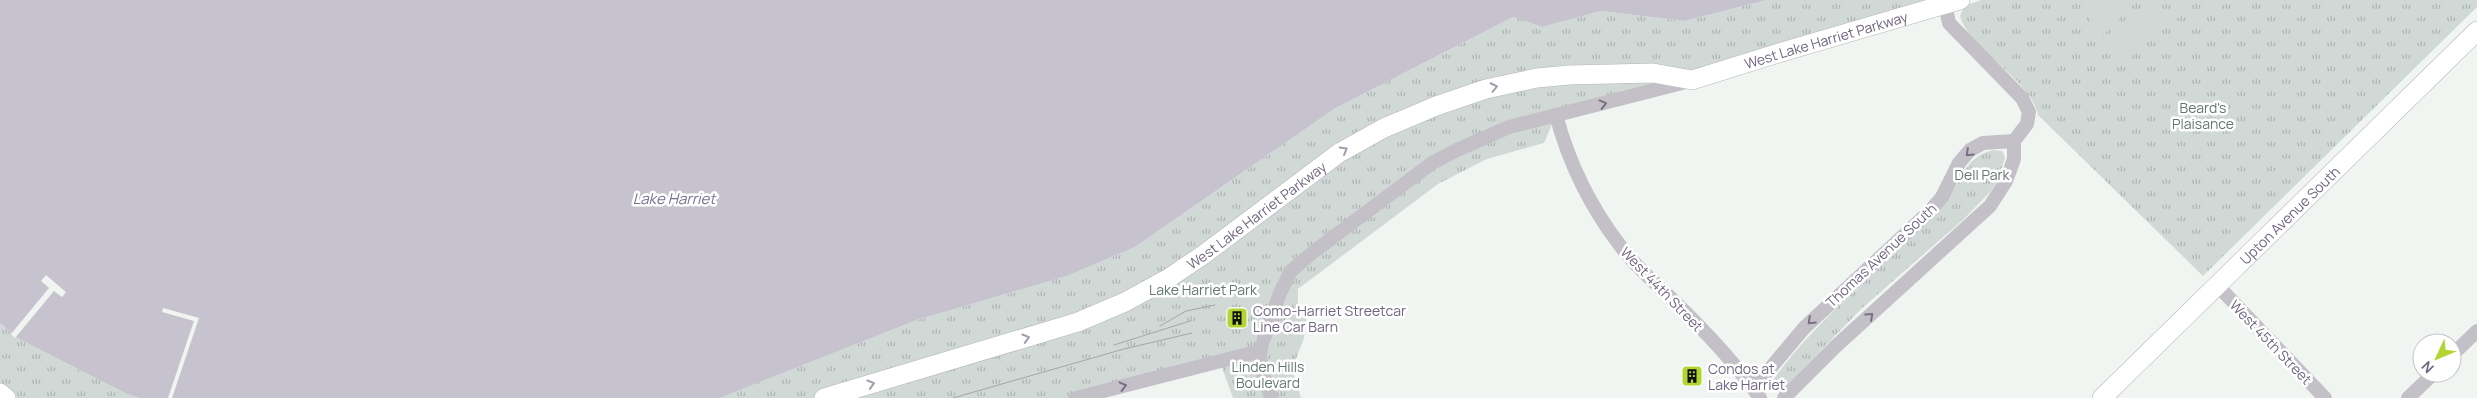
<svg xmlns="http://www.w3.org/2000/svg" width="2477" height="398" font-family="Manrope,sans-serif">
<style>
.park{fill:url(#park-tufts)}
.garden{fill:#d1d9d6}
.water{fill:#c6c3cf}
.pier{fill:#f1f5f1}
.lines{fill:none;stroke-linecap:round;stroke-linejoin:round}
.secondary-casing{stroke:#b6b3bb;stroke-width:20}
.street{stroke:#c3c0c7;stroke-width:14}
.secondary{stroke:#fff;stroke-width:19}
.tram{stroke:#a7a3ad;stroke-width:1}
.street-bridge{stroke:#c3c0c7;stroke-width:14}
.oneway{stroke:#a39cac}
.oneway2{stroke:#796f87}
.labels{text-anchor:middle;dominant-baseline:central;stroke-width:5;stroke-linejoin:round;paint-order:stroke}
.street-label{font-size:14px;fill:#716680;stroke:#fff}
.park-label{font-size:14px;fill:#647873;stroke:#fff}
.poi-label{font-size:14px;fill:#716680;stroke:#fff;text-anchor:start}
.water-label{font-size:15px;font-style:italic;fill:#797191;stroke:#fff}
</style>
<defs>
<pattern id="park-tufts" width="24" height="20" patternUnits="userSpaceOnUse" patternTransform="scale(1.25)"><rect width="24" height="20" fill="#d1d9d6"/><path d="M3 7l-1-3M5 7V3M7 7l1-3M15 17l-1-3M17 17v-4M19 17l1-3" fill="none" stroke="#aeb4b3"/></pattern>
</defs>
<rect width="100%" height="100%" fill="#f1f5f1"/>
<g class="park">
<path d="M1767 0H1960L1556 115 1544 143 1487 159 1438 184 1298 289V307L1307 314 1304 338 1292 369 1301 398H1233L1220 362 1076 398H720L917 320 1067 276 1135 247 1334 109 1513 17 1542 27 1601 11 1684 21Z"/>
<path d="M1981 0H2477V7L2203 276 2038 115C2030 78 1969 50 1960 16L1964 6Z"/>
<path d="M1993 150 2002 151 2005 157 1999 178 1990 192 1964 219 1860 310 1780 393 1771 383C1818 315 1887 267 1942 206 1962 185 1961 158 1993 150Z"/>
<path d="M0 323 19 339 127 394 139 398H6L0 393Z"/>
</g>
<g class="garden">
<path d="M2105 0H2138L2104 34 2088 18Z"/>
<path d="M2145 3 2162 19 2126 56 2110 39Z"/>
</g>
<path class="water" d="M0 0H1767L1684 21 1601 11 1542 27 1513 17 1334 109 1135 247 1067 276 917 320 720 398H139L127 394 19 339 0 323Z"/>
<g class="pier">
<path d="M46 275 66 292 62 297 54 291 15 338 11 334 49 288 41 281Z"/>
<path d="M163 308 199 318 172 398H168L194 321 162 312Z"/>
</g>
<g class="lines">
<g class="secondary-casing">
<g id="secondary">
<path d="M0 393 6 398"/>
<path id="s1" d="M824 398 1078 322 1125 302 1169 278 1203 255 1339 153 1384 128 1436 106 1486 89 1537 78 1569 75 1653 73 1692 80 1782 52 1960 0"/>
<path id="s2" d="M2102 398 2477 31"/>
</g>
</g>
<g class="street">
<path d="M1556 115C1569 163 1589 205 1619 244 1634 265 1653 281 1672 299 1703 329 1735 362 1760 398"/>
<path d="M2217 285 2325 398"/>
<path d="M1280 293 1291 271 1312 253 1432 163 1457 150 1509 127 1690 81"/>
<path d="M1262 344C1256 361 1266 381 1271 398"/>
<path d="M2452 355 2477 331"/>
<path d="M1752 386 1763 377 1804 328 1929 212 1942 197 1959 163 1970 150 1983 143 2014 141"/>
<path d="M1076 398 1260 351"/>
<path d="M1784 398 1835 347 1990 206 2006 181 2014 159V141L2027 124 2029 112 2022 98 1949 23 1945 4"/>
<path d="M2408 398 2434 373"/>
</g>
<use href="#secondary" class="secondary"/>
<g class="tram">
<path d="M1160 326 1186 311 1215 305"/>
<path d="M1114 345 1190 321"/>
<path d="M953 398 1124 349 1192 333"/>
</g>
<path class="street-bridge" d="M1264 338 1280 293"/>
</g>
<defs><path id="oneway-chevron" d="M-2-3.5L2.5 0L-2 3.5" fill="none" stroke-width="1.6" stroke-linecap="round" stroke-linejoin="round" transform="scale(1.25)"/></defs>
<g class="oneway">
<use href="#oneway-chevron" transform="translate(1494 87) rotate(-12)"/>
<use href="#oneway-chevron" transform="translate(1344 150) rotate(-30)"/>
<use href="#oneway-chevron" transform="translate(1026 338) rotate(-16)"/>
<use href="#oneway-chevron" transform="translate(871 384) rotate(-17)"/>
</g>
<g class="oneway2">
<use href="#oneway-chevron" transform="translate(1603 104) rotate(-15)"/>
<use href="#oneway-chevron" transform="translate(1969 153) rotate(137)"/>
<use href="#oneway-chevron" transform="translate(1870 316) rotate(-42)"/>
<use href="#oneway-chevron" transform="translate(1811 321) rotate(137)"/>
<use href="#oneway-chevron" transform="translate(1123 386) rotate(-14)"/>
</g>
<defs>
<g id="building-square" transform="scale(1.125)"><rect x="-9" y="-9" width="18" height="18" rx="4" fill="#b2d531" stroke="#fff"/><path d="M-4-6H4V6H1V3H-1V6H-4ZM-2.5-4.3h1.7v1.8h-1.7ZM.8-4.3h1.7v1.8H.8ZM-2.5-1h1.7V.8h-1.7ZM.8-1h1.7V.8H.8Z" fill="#111"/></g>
</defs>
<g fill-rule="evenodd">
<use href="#building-square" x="1237" y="318"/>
<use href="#building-square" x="1692" y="376"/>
</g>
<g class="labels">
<g class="street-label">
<text stroke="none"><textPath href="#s1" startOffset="1086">West Lake Harriet Parkway</textPath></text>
<text stroke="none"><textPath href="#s1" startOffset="474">West Lake Harriet Parkway</textPath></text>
<text stroke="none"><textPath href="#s2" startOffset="262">Upton Avenue South</textPath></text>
<text transform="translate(1881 255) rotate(-43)">Thomas Avenue South</text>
<text transform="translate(1662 289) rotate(46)">West 44th Street</text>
<text transform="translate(2271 342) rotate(46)">West 45th Street</text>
</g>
<g class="park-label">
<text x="2203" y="107">Beard's<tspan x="2203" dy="16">Plaisance</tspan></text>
<text x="1982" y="174">Dell Park</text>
<text x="1203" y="289">Lake Harriet Park</text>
<text x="1268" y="366">Linden Hills<tspan x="1268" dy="16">Boulevard</tspan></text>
</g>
<g class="poi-label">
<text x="1253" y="310">Como-Harriet Streetcar<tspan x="1253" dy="16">Line Car Barn</tspan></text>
<text x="1708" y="368">Condos at<tspan x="1708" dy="16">Lake Harriet</tspan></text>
</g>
<g class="water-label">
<text x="674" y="198">Lake Harriet</text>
</g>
</g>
<g transform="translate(2437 358) rotate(226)"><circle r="24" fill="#ffffff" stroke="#c6c2cc"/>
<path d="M0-4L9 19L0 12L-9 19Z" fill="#b2d531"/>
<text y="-8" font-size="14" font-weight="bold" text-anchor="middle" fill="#716680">N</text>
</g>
</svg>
